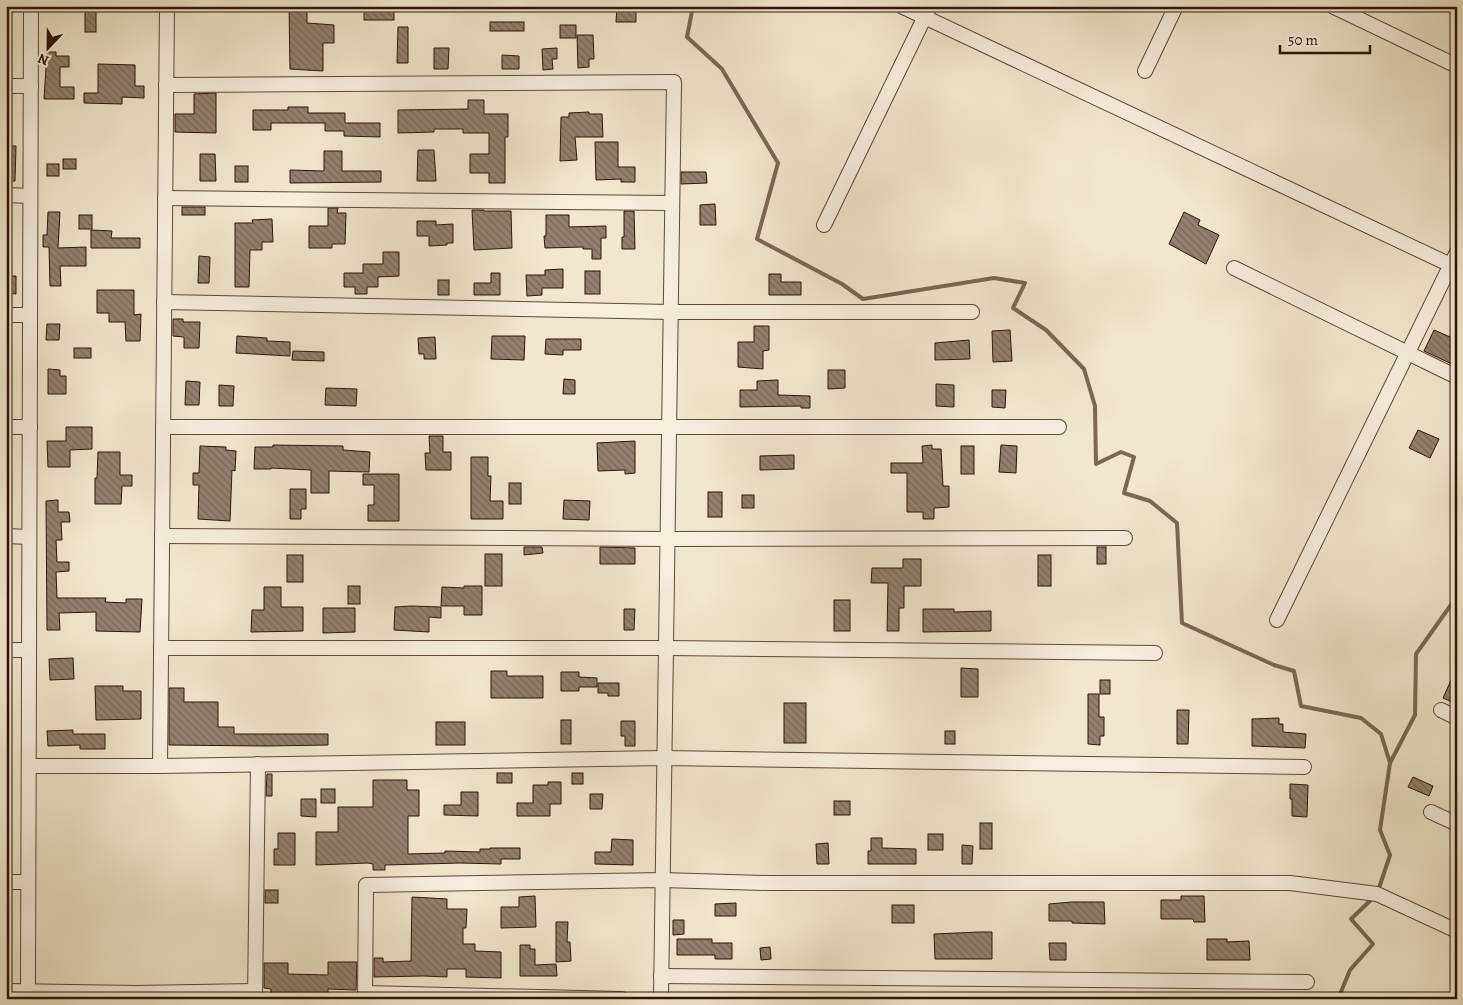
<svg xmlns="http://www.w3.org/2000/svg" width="1463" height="1005" font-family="Alegreya,serif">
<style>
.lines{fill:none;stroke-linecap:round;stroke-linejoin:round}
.stream{stroke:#7b6755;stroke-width:4}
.building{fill:url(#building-back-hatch);stroke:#2e1208}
.minor-casing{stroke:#5f4739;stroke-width:16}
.minor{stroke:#f6efde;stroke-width:14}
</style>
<defs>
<pattern id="building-back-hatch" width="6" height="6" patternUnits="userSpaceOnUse" patternTransform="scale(1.25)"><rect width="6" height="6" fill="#93816e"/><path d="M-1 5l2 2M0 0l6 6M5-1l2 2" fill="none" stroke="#786858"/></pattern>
</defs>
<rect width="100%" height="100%" fill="#f1e7cc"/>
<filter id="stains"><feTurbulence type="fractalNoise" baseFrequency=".004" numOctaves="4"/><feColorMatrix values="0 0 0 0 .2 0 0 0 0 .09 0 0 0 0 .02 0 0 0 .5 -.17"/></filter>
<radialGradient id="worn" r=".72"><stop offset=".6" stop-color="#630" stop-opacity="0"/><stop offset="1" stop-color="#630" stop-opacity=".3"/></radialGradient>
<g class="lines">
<g class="stream">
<path d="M693 6 687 37 722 69 778 163 757 239 842 284 863 299 994 278 1025 283 1013 308 1046 330 1084 369 1095 406 1096 464 1121 452 1134 457 1124 493 1150 501 1177 523 1182 623 1274 665 1294 671 1301 706 1361 718 1381 734 1390 763 1380 830 1390 855 1378 891"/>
<path d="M1390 763 1415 715 1416 654 1453 602 1457 594"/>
<path d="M1338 999 1350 970 1373 944 1351 919 1374 897"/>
</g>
</g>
<g class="building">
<rect x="85" y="6" width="11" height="26"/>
<path d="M289 6H307V23L334 25V43H323V71L290 69Z"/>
<path d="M617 6H628L627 10H636V22H616Z"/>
<rect x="364" y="8" width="30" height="12"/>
<rect x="490" y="22" width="34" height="9"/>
<rect x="560" y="25" width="16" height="13"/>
<path d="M398 27H408V63H397Z"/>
<path d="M577 35H593L594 59H589V67L578 68Z"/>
<path d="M434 48H449L448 69H434Z"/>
<path d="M557 48V59H552L553 69 543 70 542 49Z"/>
<path d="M47 52H56V56H69V67H60V87H74V99H44Z"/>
<path d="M502 55 519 56V69H502Z"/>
<path d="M98 64 135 65V86H144V98L122 97V104L84 103V93H98Z"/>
<path d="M216 93V133L175 132V114H194V94Z"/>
<path d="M468 100H484V114H508V137H505V183H489V173H470V154H489V133H463V129H434V132L398 133V110L468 109Z"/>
<path d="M288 107H308V113H345V123H380V137L344 136V131H325V123H271V130H253V110H288Z"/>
<path d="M589 112V114H602L603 137H575L577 160 560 161 561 117H569V113Z"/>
<path d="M595 142H618V167H635V182H621V179L596 180Z"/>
<path d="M6 146H16L15 181H6Z"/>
<path d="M418 150H434L436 181H417Z"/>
<path d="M324 151H342V171H381V182L290 183V170L324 171Z"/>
<path d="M200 154H215L216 181H200Z"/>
<rect x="63" y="159" width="13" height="10"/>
<rect x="47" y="164" width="12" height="12"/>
<rect x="235" y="166" width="13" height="16"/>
<path d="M681 172H706L707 183 681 184Z"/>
<path d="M715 204 716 225H700V205Z"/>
<rect x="182" y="207" width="23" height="8"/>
<path d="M328 208H338L337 213H346L345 244H332V248H309V226H328Z"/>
<path d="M472 210H484V211H511L512 248 474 250Z"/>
<path d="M624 211H634L635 249H622V237H624Z"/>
<path d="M48 212H60L58 248 86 247V266H60L61 286H50L49 247H43V235H47Z"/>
<path d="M1184 212 1200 220 1198 225 1219 235 1206 264 1169 244Z"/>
<rect x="79" y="215" width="13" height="14"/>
<path d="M546 215H569V227L606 226V238H601V259H592V249H583V247L545 248 544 236H546Z"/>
<path d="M272 219 273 242H262V250H250L249 287H235V223H253L252 220Z"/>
<path d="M417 221H436V225L453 224V243H447V245L429 246V236H417Z"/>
<path d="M91 230 112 231 111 238H140V248H91Z"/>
<path d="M383 252H399V276L378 277V287H367V294H355V287H344V273H363V264H383Z"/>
<path d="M199 256 210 257 209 283H198Z"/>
<path d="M563 269V288H542V295L527 296 526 275H545V270Z"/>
<rect x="585" y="271" width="15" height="23"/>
<path d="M491 273H500V295H474V283H491Z"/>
<path d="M769 274H781V282H801V295H769Z"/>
<path d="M6 276H16V294L6 293Z"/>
<rect x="438" y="280" width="11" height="15"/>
<path d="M97 290H134V315L141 314 140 341H126L125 322H109V313H97Z"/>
<path d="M173 319H183V322H200L199 348H184V337L173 336Z"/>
<path d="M47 324H60L59 340H46Z"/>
<path d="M754 326H769V350L763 351V369L738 367V342H754Z"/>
<path d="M1010 330 1012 361 993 362 992 331Z"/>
<path d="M1434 330 1457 340V359L1454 365 1424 351Z"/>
<path d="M237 336 267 338V341L290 342V356L236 353Z"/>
<path d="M492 336H525L524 360 491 359Z"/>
<path d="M435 337 436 359H424V354H419L418 338Z"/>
<path d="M546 339H581V350H563V355L545 354Z"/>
<path d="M969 340 970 359 935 360V343Z"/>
<rect x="74" y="348" width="17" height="10"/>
<path d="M293 351 324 352V361L292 360Z"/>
<path d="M48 369 60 370V376H66V394H48Z"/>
<path d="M828 370H845V388L828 389Z"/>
<path d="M564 379 575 380V394H563Z"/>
<path d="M778 380V395L810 396V408H801V406L740 407V390H757V381Z"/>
<path d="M186 381 200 382 199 405H185Z"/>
<path d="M936 384 954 385V407L936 406Z"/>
<path d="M219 385 234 386 233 406H219Z"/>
<path d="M326 388 357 389 356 406 325 405Z"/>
<path d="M992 390H1006L1005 408 992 407Z"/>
<path d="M66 427H92V449L70 450V467H48L47 441H66Z"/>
<path d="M1418 430 1439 439 1430 458 1409 448Z"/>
<path d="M429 436H443V452H451V470H426L425 453H430Z"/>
<path d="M635 441V473L625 474V470L598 471 597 443Z"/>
<path d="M273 445 343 446V450L370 452 369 472 329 471V493H311V470L271 468V469H254L255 447H273Z"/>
<path d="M932 445V449H941L943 486H949V507L934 508V519H923V512H907V473H891V463H923L922 446Z"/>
<path d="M1001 445 1017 446 1016 473 999 472Z"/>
<path d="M200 446 226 447V450L236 451 235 471 232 470 230 521 198 519 199 485H193V473H199Z"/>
<rect x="961" y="446" width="13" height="28"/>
<path d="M98 452H120V475H132V486H122L121 504H95V478H97Z"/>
<path d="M794 455V469L760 470V456Z"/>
<path d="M471 457H488V476H491L490 501H503V519H471Z"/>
<path d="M363 474H399V521H368V505H374V485H363Z"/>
<rect x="509" y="483" width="12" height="21"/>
<path d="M290 489H306V509H301V519H290Z"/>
<rect x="708" y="492" width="14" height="25"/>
<rect x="742" y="495" width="12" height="13"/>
<path d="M58 500V512H69L70 522H61L62 540H56L57 562H69V571L56 572 57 598H106L105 602 126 603V599H142L140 632 96 631V612H94L59 613 60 630H47L46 501Z"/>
<path d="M564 500 590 501 589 520 563 519Z"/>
<path d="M524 547H542L543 553 524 555Z"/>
<path d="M600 547 635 548V564H600Z"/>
<rect x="1097" y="547" width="9" height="17"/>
<rect x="485" y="554" width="17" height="32"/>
<rect x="287" y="555" width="16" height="27"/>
<rect x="1038" y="555" width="13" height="31"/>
<path d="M903 559H921V586H904V608H899V631H887L888 583H871L872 568H903Z"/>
<rect x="348" y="586" width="12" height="18"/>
<path d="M464 586H482V615H464V606H441L442 587 464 588Z"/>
<path d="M264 587H281V607H303V631L251 632 252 610H264Z"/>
<rect x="834" y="600" width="16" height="31"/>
<path d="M411 606 441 607V618L429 617V632L394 630 395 607Z"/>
<path d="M323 608H355V632L323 633Z"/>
<path d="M624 609H635L634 630H624Z"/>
<path d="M923 609H954V612L991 611V631L923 632Z"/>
<path d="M73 658 74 679 50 680 49 659Z"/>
<path d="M1457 667V704L1443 698Z"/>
<path d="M961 668 978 669V697H961Z"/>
<path d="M491 671H507V676H543V698H491Z"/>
<path d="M561 672H579V677L597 678V687H579V691H561Z"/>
<rect x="1100" y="680" width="10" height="14"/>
<path d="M598 683H619V696H608V693H598Z"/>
<path d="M95 686H123V691H141V719L96 720Z"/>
<path d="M169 688H184V702H218V727H234V734H328V745L267 746 169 745Z"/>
<path d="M1088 694H1099V717H1104V736H1100V745L1088 744Z"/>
<rect x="784" y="703" width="22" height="40"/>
<path d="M1177 710H1189L1188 744H1177Z"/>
<path d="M1279 718V724H1283V732L1306 734 1305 748 1252 746V719Z"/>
<rect x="561" y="720" width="10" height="24"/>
<path d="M621 721H635V746H625V736H621Z"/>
<rect x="436" y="722" width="29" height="23"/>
<path d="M73 730V734H105V749H80V745L48 746 47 731Z"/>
<rect x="945" y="731" width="10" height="13"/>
<rect x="497" y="773" width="15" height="10"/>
<rect x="572" y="773" width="11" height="11"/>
<path d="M267 774H272V796H266Z"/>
<path d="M1413 777 1433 786 1429 796 1408 787Z"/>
<path d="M373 780H407V790H419V816H408V854L445 853V851L480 852V849H490V848H520V859H501V864L460 863 385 865V870H373V864L368 863 316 865V832H338V807H373Z"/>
<path d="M548 782H561V804H550V816H517V803H533V785H548Z"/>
<path d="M1290 784 1308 785 1307 817 1292 816V799H1290Z"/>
<rect x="321" y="789" width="14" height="14"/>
<path d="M461 792H478V816L444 815V805H461Z"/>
<path d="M590 794H603L602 809H590Z"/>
<path d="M301 799H316V817L301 816Z"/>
<rect x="834" y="801" width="16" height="14"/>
<rect x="980" y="823" width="12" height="26"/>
<path d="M278 833H295V865H274V849H278Z"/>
<rect x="928" y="834" width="15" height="16"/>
<path d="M871 838H882V848L916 849V864H868V851H871Z"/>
<path d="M612 839 633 840V865L595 864V852H611Z"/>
<path d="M828 843 829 864H817L816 844Z"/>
<path d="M962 845 973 846 972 864H962Z"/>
<rect x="265" y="890" width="13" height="13"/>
<path d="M535 896 536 927 501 928V907H519V897Z"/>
<path d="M1181 896H1204L1205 922H1194L1193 919H1161V900H1181Z"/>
<path d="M412 897 447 899V909H467L466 928H463V944H475V951L501 952V978L466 977V969H447V977L424 976 374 977V958H383V962L411 961Z"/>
<path d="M1072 902H1104L1105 924 1072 923V921H1049V904Z"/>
<path d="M736 903V916H715V904Z"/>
<rect x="892" y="905" width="22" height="18"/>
<path d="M673 920H684V934L673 935Z"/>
<path d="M556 922H568L567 942H570L571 961 556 962Z"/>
<path d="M980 932H992V959H935L934 934Z"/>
<path d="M677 939H712V943H732V959H715V955H677Z"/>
<path d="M1207 939H1227V942L1249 941 1250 960H1207Z"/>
<path d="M1049 943H1066V960H1050Z"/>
<path d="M520 945H530V949H535V965L556 964 557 976H520Z"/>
<path d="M770 947 771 959 761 960 760 948Z"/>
<path d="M328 962H357L356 990 328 989V997H293V995H271V989L264 988V963H288V974L328 975Z"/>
</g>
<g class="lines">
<g class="minor-casing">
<g id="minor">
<path d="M901 6 1457 268"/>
<path d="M1332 6 1457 66"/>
<path d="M1145 71 1176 6"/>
<path d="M166 85 674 82 661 999"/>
<path d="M6 86H31"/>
<path d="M6 195 30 196"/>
<path d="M165 198 672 203"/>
<path d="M824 225 930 6"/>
<path d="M1234 268 1457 377"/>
<path d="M164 302 671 312H972"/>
<path d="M6 315H30"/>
<path d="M6 427H30"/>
<path d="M163 427H1059"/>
<path d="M6 536 29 537"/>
<path d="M162 536 668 539 1125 538"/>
<path d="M1277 620 1457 252"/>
<path d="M161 648H665L1155 653"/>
<path d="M6 650H29"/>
<path d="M1441 710 1457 718"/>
<path d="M29 766H160L664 758 1304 767"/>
<path d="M160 766 167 6"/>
<path d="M1431 812 1457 824"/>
<path d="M6 882H28"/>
<path d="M661 976 1307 982"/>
<path d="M6 991 136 993 255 991"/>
<path d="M28 991 31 6"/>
<path d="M365 993 622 999"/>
<path d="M255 998 258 764"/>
<path d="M365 999 366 885 662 880 768 883H1290L1377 894 1457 931"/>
</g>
</g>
<use href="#minor" class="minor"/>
</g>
<rect width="1463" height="1005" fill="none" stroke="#f1e7cc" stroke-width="25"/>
<rect x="8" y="8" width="1448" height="990" fill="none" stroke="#2e1208" stroke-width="2.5"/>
<rect x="12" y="12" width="1438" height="980" fill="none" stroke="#2e1208"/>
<g transform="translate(48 48) rotate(202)" stroke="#f6efde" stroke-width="4" paint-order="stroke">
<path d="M0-4L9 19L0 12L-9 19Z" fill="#2e1208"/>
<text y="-8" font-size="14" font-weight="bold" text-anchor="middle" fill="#2e1208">N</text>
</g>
<path d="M1280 45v8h90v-8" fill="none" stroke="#2e1208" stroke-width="2.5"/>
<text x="1288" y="45" font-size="15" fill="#2e1208" stroke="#f6efde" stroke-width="4" paint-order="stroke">50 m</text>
<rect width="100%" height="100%" filter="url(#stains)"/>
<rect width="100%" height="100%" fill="url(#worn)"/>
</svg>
